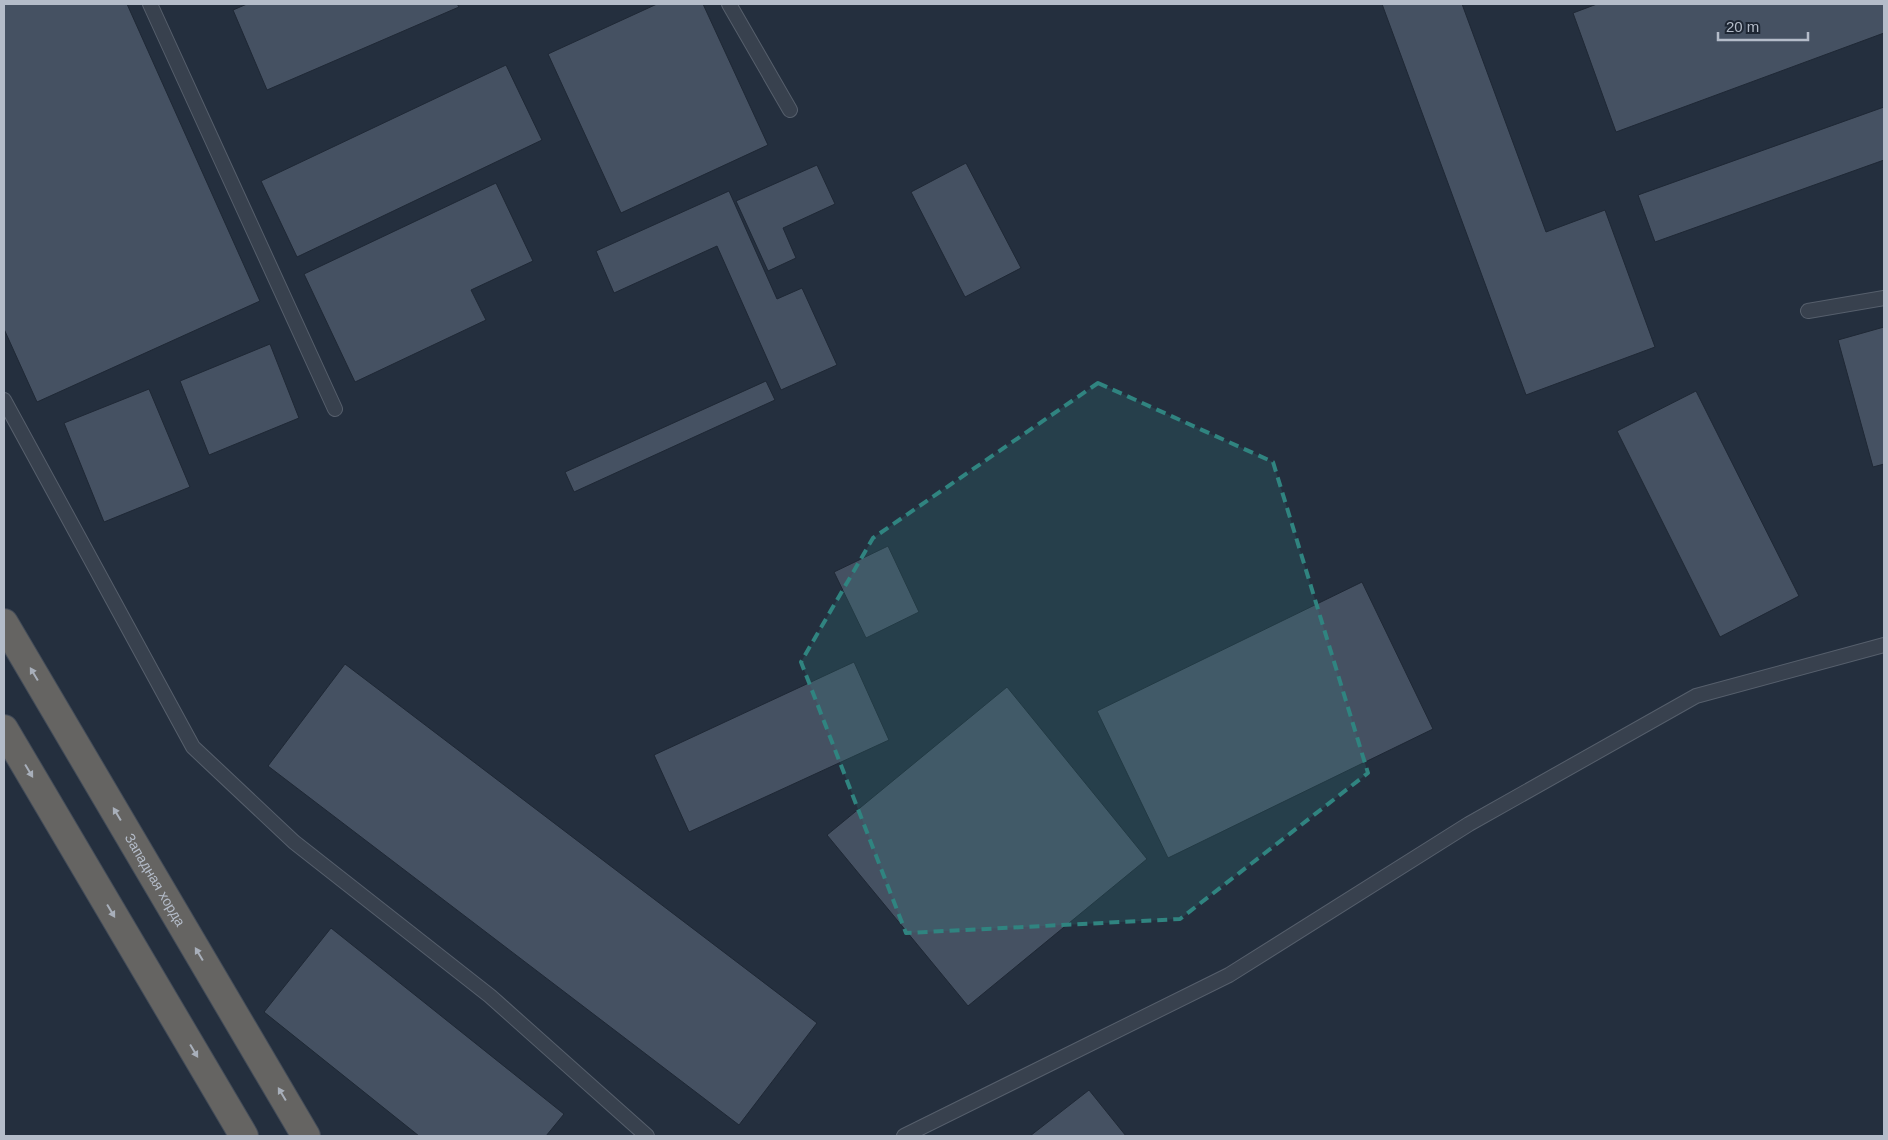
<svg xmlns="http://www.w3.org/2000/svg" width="1888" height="1140" font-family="Arial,sans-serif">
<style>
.building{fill:#455162;stroke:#1f2835}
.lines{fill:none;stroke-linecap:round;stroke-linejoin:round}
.service-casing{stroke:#565f6c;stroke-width:16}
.trunk-casing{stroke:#434c59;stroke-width:30}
.service{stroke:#38414e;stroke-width:14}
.trunk{stroke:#656462;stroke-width:28}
.oneway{fill:#a8afba}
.marked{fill:#308480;fill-opacity:0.2;stroke:#308480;stroke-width:4;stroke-dasharray:10 6;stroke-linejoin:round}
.labels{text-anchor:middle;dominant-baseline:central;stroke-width:4;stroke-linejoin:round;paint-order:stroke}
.street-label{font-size:14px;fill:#b4bcc9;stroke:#1d2633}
</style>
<rect width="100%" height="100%" fill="#242f3e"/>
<g class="building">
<path d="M4 4H127L260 301 37 402 4 329Z"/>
<path d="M247 4H457L459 7 267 90 233 10Z"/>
<path d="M657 4H703L768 145 621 213 548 54Z"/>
<path d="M1382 4H1462L1546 232 1605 210 1655 347 1526 395Z"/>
<path d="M1597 4H1884V33L1616 132 1573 13Z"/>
<path d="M506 65 542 140 297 257 261 181Z"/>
<path d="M1884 107V160L1655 242 1638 195Z"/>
<path d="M966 163 1021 268 965 297 911 192Z"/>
<path d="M817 165 835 204 783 228 796 258 768 271 736 201Z"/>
<path d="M496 183 533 261 471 290 486 320 355 382 304 274Z"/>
<path d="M729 191 777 299 802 288 837 365 781 390 717 246 614 293 596 251Z"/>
<path d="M1884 327V464L1873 467 1838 340Z"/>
<path d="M270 344 299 418 209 455 180 381Z"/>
<path d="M766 381 775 400 574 492 565 472Z"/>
<path d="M149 389 190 487 104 522 64 423Z"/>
<path d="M1696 391 1799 596 1720 637 1617 431Z"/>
<path d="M888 546 919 612 866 638 834 572Z"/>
<path d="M1362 582 1433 729 1168 858 1097 711Z"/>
<path d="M854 662 889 740 689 832 654 755Z"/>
<path d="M345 664 817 1023 739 1125 268 766Z"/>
<path d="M1007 687 1147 859 968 1006 827 835Z"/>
<path d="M331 928 564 1114 546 1136H419L264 1012Z"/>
<path d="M1089 1090 1126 1136H1030Z"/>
</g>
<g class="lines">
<g class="service-casing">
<g id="service">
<path d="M150 4 335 409"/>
<path d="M729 4 790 110"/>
<path d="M1808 311 1884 298"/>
<path d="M4 400 193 747 294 842 490 996 647 1136"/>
<path d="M904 1136 1229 975 1469 824 1696 696 1884 645"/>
</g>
</g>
<g class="trunk-casing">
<g id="trunk">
<path id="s1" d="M4 623 306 1136"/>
<path d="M4 729 244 1136"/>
</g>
</g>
<use href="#service" class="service"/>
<use href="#trunk" class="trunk"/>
</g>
<defs><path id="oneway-solid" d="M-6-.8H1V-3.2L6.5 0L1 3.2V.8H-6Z" transform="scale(1.25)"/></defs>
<g class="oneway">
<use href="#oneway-solid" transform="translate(34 674) rotate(-121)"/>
<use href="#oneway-solid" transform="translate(29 771) rotate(59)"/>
<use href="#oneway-solid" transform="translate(117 814) rotate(-121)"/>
<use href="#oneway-solid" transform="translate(111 911) rotate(59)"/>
<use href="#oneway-solid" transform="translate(199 954) rotate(-121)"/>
<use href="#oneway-solid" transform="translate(194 1051) rotate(59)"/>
<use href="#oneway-solid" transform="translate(282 1094) rotate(-121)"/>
</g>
<path class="marked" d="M1098 383 1273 462 1368 773 1180 919 906 933 801 662 873 538Z"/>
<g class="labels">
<g class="street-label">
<text stroke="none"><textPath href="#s1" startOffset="298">Западная хорда</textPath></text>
</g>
</g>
<rect width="1888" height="1140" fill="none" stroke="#b4bcc9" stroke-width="10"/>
<path d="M1718 32v8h90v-8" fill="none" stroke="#b4bcc9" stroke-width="2.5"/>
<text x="1726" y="32" font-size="15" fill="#b4bcc9" stroke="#1d2633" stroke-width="4" paint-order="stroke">20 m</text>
</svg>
